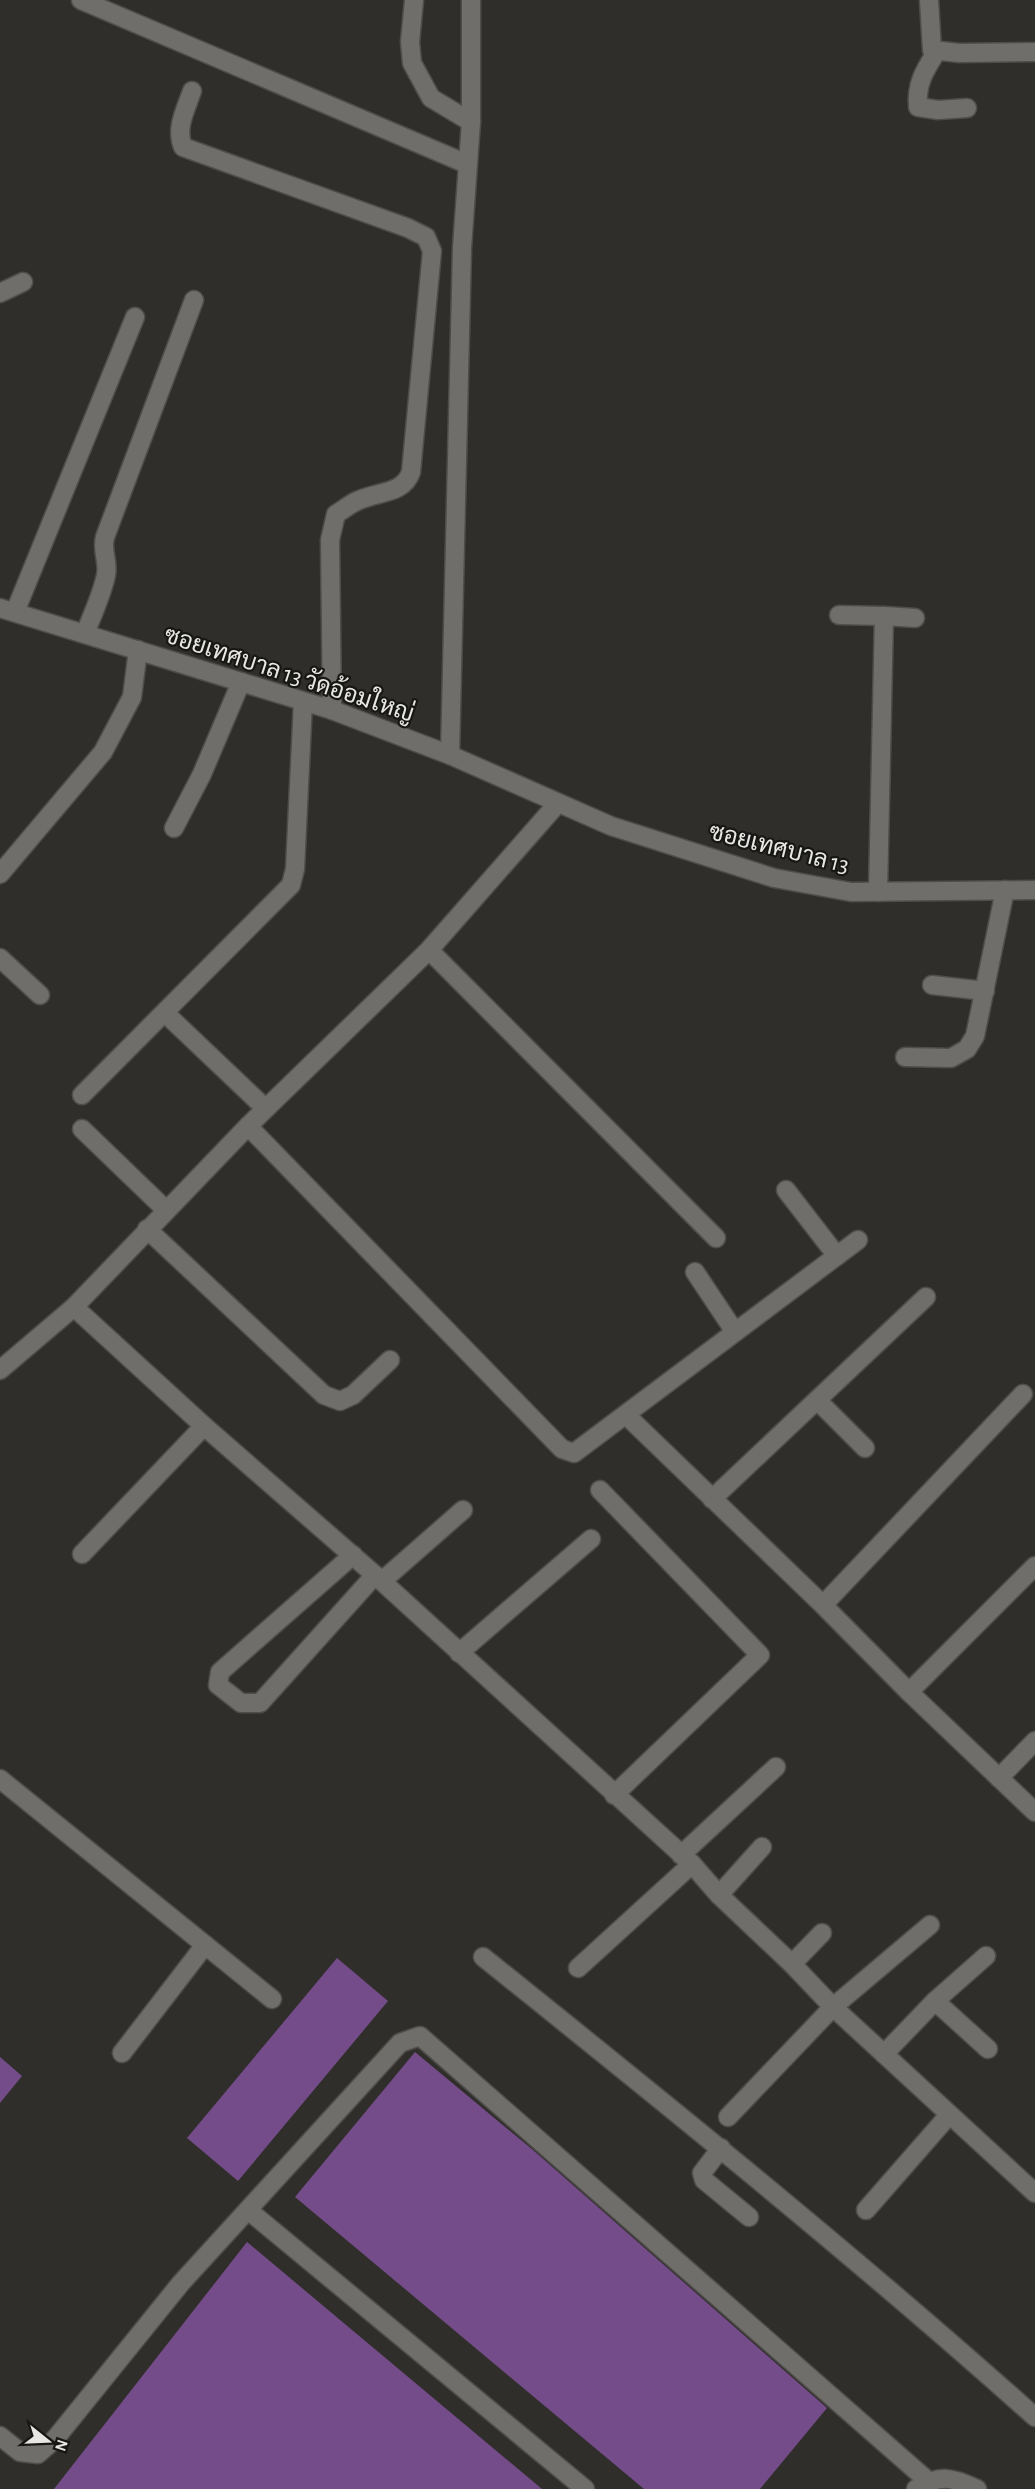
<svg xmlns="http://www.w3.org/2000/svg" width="1035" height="2489" font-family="'Alegreya Sans',Sarabun,sans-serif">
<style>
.building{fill:#744c89}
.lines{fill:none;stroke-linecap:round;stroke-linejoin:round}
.minor-casing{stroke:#4e4d49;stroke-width:21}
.minor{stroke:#706e6a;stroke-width:18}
.labels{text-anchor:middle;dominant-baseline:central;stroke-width:4.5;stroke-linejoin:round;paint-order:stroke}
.street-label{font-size:24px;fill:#e8e7e4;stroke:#171715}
</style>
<rect width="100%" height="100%" fill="#302e2a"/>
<g class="building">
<path d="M337 1958 388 2001 238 2181 187 2138Z"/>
<path d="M415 2052 533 2150 827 2408 760 2489H644L295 2197Z"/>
<path d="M0 2057 22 2076 0 2103Z"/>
<path d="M247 2242 542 2489H54Z"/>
</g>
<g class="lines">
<g class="minor-casing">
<g id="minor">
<path d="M81 0 467 164"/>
<path d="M414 0 410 42 412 63 431 98 471 122"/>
<path d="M929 0 932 50 959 53 1035 52"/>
<path d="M937 51C925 70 916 83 918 107L938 110 967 108"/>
<path d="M192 91C186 109 175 128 183 147L408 228 426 237 432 251 411 472C403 495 377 491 357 501 350 504 343 510 336 514L330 540 332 710"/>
<path d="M0 293 23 282"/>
<path d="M0 608 332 710 450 755 611 826 774 878 851 892 1035 890"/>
<path d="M15 612 135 317"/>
<path d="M839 615 884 616"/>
<path d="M85 634C92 615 102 595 106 575 109 561 101 551 105 537L194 300"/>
<path d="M450 755 462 248 471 122V0"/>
<path d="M174 828 202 774 241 682"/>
<path d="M0 874 103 752 132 697 138 650"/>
<path d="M878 892 884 616 915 618"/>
<path d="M429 950 716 1238"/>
<path d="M0 958 40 995"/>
<path d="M932 985 985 991"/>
<path d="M165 1013 265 1108"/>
<path d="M905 1057 951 1058 967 1049 975 1036 1005 890"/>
<path d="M82 1095 291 885 295 869 303 702"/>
<path d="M248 1126 562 1449 574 1453 858 1240"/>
<path d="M82 1129 166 1210"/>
<path d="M786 1190 837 1256"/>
<path d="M147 1229 324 1395 340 1401 353 1395 390 1360"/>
<path d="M695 1272 735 1332"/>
<path d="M74 1307 204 1426 375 1575 692 1864 719 1895 792 1964 833 2007 1035 2193"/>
<path d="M0 1370 74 1307 248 1126 429 950 558 803"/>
<path d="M817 1400 865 1448"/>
<path d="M626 1415 823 1605 909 1692 1035 1812"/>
<path d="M600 1490 760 1655 614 1795"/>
<path d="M712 1499 926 1297"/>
<path d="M82 1554 204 1426"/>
<path d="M353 1555 220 1672 218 1685 241 1703H260L375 1575"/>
<path d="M382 1581 463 1510"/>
<path d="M823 1605 1023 1394"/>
<path d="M459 1653 591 1539"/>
<path d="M909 1692 1035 1566"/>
<path d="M999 1778 1035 1741"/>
<path d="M0 1779 272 1999"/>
<path d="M681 1855 776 1767"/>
<path d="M719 1895 762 1847"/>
<path d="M483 1957C670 2107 856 2257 1035 2417"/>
<path d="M792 1964 822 1933"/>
<path d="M578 1968 692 1864"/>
<path d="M935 2001 986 1956"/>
<path d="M122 2053 205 1945"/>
<path d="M884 2054 935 2001 988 2049"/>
<path d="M728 2117 833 2007 930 1925"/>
<path d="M721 2148 702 2173 704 2180 749 2217"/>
<path d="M248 2210 585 2489"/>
<path d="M866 2210 949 2115"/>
<path d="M0 2436 20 2452 38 2454 55 2439 181 2283 400 2043 420 2036 928 2481"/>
<path d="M916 2489C940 2474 952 2477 977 2489"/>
</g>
</g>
<use href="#minor" class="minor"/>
</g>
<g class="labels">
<g class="street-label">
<text transform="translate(289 675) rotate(18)">ซอยเทศบาล 13 วัดอ้อมใหญ่</text>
<text transform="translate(779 849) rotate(14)">ซอยเทศบาล 13</text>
</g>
</g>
<g transform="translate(48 2441) rotate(108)" stroke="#171715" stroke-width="4.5" paint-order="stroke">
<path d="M0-4.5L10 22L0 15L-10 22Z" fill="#e8e7e4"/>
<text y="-9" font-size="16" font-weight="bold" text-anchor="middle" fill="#e8e7e4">N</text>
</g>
</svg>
